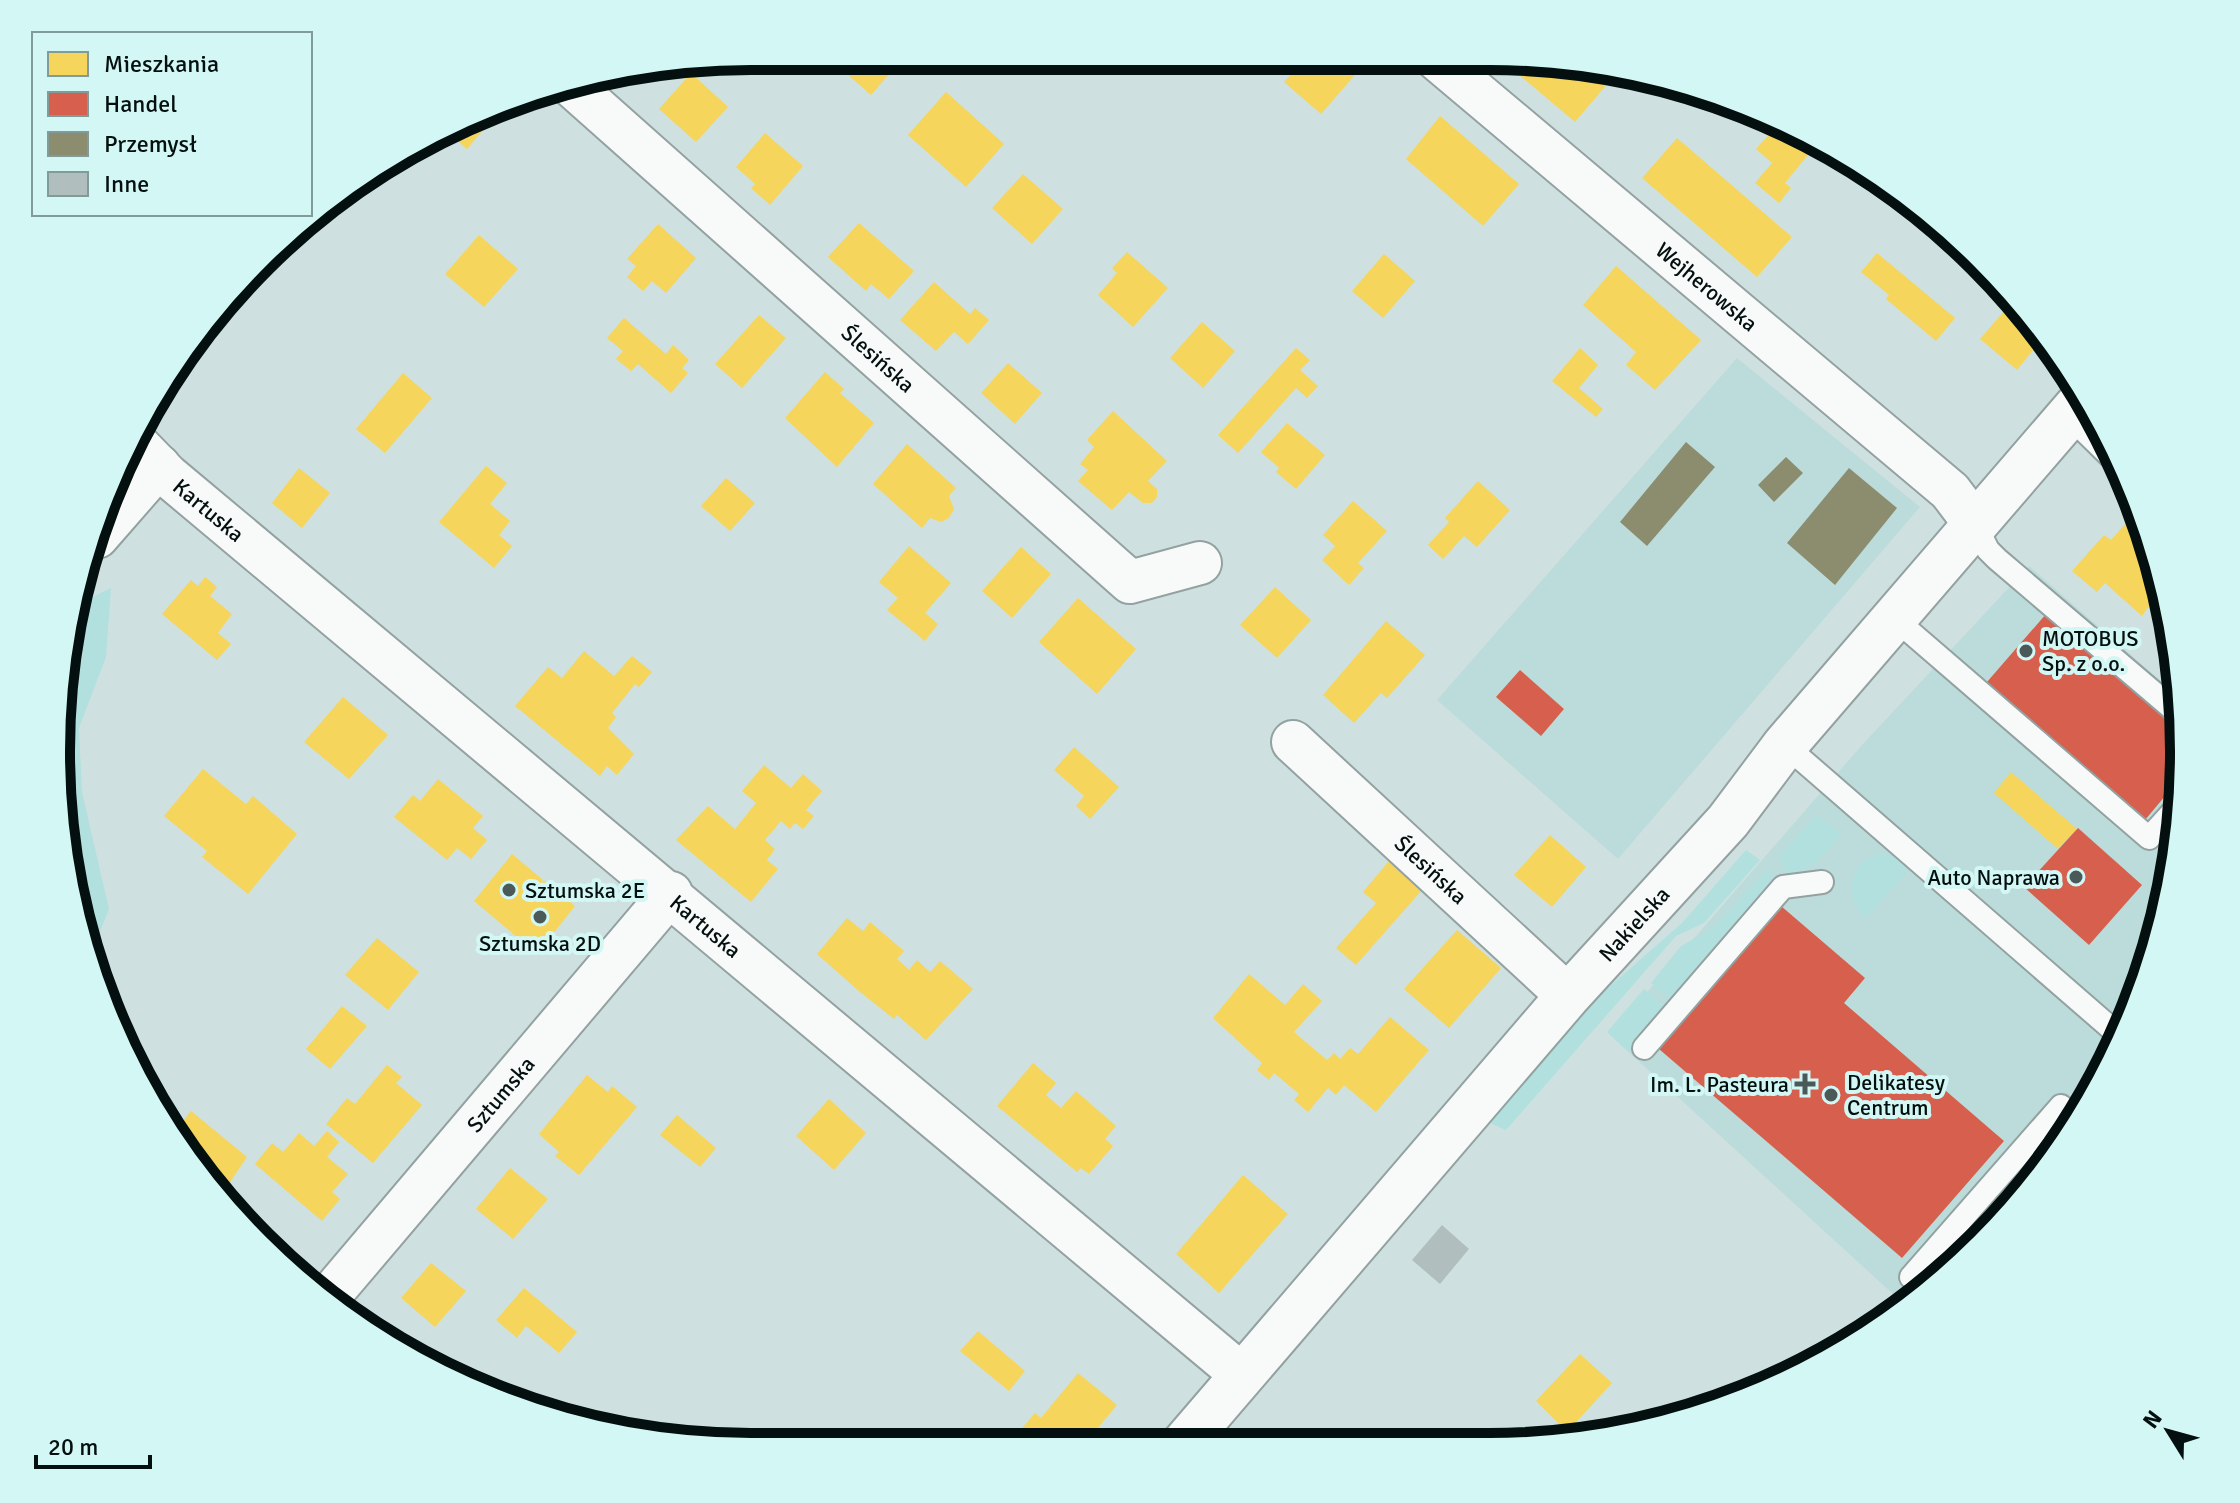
<svg xmlns="http://www.w3.org/2000/svg" width="2240" height="1503" font-family="Signika,sans-serif">
<style>
.built{fill:#bbdcda}
.green{fill:#b2e0de}
.homes{fill:#f6d55c}
.shops{fill:#d6604d}
.industry{fill:#8c8c6e}
.building{fill:#b0bfbe}
.lines{fill:none;stroke-linecap:round;stroke-linejoin:round}
.lane-casing{stroke:#93a2a1;stroke-width:26}
.street-casing{stroke:#93a2a1;stroke-width:46}
.secondary-casing{stroke:#93a2a1;stroke-width:48}
.lane{stroke:#f8fafa;stroke-width:22}
.street{stroke:#f8fafa;stroke-width:42}
.secondary{stroke:#f8fafa;stroke-width:44}
.poi-dot{fill:#4b5958;stroke:#d3f7f5;stroke-width:3}
.labels{text-anchor:middle;dominant-baseline:central;stroke-width:8;stroke-linejoin:round;paint-order:stroke}
.street-label{font-size:22px;fill:#04100f;stroke:#d3f7f5}
.poi-label{font-size:22px;fill:#04100f;stroke:#d3f7f5;text-anchor:start}
.rim{fill:none;stroke:#04100f;stroke-width:10}
</style>
<rect width="100%" height="100%" fill="#cee1e0"/>
<g class="built">
<path d="M1737 358 1920 507 1618 859 1437 700Z"/>
<path d="M2029 566 2178 696 2184 751 2171 887 2131 1017 2089 1096 1905 1305 1610 1035 1862 745Z"/>
</g>
<g class="green">
<path d="M111 588 106 657 79 728 82 792 109 909 93 949 69 888 58 706 82 602Z"/>
<path d="M1817 815 1840 833 1838 839 1816 863 1788 878 1779 857Z"/>
<path d="M1746 850 1760 860 1704 923 1676 936 1506 1130 1492 1124 1490 1120 1585 1008 1682 923Z"/>
<path d="M1883 853 1896 857 1910 868 1866 918C1841 897 1850 859 1883 853Z"/>
<path d="M1768 869 1773 882 1671 1000 1651 983 1681 946 1712 929Z"/>
<path d="M1644 989 1666 1006 1628 1051 1607 1032Z"/>
</g>
<g class="homes">
<path d="M833 56H905L871 95 830 59Z"/>
<path d="M1279 56H1364L1368 60 1321 114 1284 82 1295 70Z"/>
<path d="M1498 57 1589 66 1609 82 1575 122Z"/>
<path d="M691 73 728 107 696 142 659 109Z"/>
<path d="M946 92 1004 144 966 187 908 135Z"/>
<path d="M505 104 467 149 448 133 463 125Z"/>
<path d="M1754 113 1797 128 1817 144 1785 183 1791 188 1779 203 1755 183 1772 163 1756 149 1773 130Z"/>
<path d="M1440 116 1519 184 1483 226 1406 159Z"/>
<path d="M765 133 803 166 770 205 751 188 755 184 736 167Z"/>
<path d="M1677 138 1792 237 1757 277 1642 178Z"/>
<path d="M1023 174 1063 209 1032 244 992 208Z"/>
<path d="M859 223 914 271 889 299 871 284 866 291 828 257Z"/>
<path d="M658 224 696 258 666 293 652 281 643 291 627 277 636 266 627 259Z"/>
<path d="M479 235 518 269 484 307 445 274Z"/>
<path d="M1127 252 1168 288 1133 327 1098 295 1117 273 1112 268Z"/>
<path d="M1877 253 1955 318 1936 341 1886 299 1889 295 1861 272Z"/>
<path d="M1384 254 1415 281 1383 318 1352 291Z"/>
<path d="M1616 266 1701 340 1655 390 1626 365 1636 352 1583 305Z"/>
<path d="M934 282 970 314 975 308 989 320 968 344 954 332 936 351 900 320Z"/>
<path d="M2006 292 2044 337 2017 370 1980 339 2011 303 2003 296Z"/>
<path d="M759 315 786 338 742 388 715 364Z"/>
<path d="M624 318 666 354 673 345 689 360 682 368 688 373 671 393 638 364 631 371 616 359 623 351 607 338Z"/>
<path d="M1202 322 1235 351 1203 388 1170 358Z"/>
<path d="M1296 348 1310 360 1300 370 1318 386 1307 398 1296 388 1238 453 1218 435Z"/>
<path d="M1580 348 1598 365 1579 388 1603 409 1596 417 1552 381Z"/>
<path d="M1008 363 1042 393 1015 424 981 393Z"/>
<path d="M825 372 844 389 840 393 874 423 837 467 785 418Z"/>
<path d="M403 373 432 398 385 453 356 429Z"/>
<path d="M1113 411 1167 461 1148 481 1157 489V497L1152 503H1143L1129 492 1112 510 1078 481 1088 470 1080 464 1094 447 1087 440Z"/>
<path d="M1287 423 1325 455 1296 489 1276 472 1279 468 1261 452Z"/>
<path d="M907 444 956 488 949 496 954 509 949 518 941 522 930 518 922 528 873 484Z"/>
<path d="M486 466 507 483 490 504 510 521 499 535 512 546 494 568 439 522Z"/>
<path d="M299 468 330 493 302 528 272 503Z"/>
<path d="M726 478 755 503 730 531 701 506Z"/>
<path d="M1478 481 1510 510 1477 547 1464 536 1443 559 1428 545 1449 522 1445 518Z"/>
<path d="M1353 501 1387 531 1358 563 1364 568 1349 585 1322 560 1335 546 1323 535Z"/>
<path d="M2126 523 2148 542 2162 588 2142 616 2105 583 2097 592 2072 571 2104 535 2111 540Z"/>
<path d="M909 546 951 583 925 613 938 624 925 641 887 610 898 598 879 582Z"/>
<path d="M1021 547 1051 574 1012 618 982 591Z"/>
<path d="M205 577 217 587 210 596 232 614 218 633 231 644 217 660 162 614 191 580 198 586Z"/>
<path d="M1275 587 1311 620 1277 658 1240 625Z"/>
<path d="M1078 598 1136 649 1097 694 1039 642Z"/>
<path d="M1386 621 1425 655 1387 698 1381 693 1354 723 1323 695Z"/>
<path d="M584 651 614 676 632 656 652 672 639 687 635 684 612 713 616 717 608 728 634 754 617 775 607 766 600 776 515 706 548 667 562 678Z"/>
<path d="M343 697 388 735 349 779 304 742Z"/>
<path d="M1074 747 1119 787 1090 819 1076 806 1084 796 1054 770Z"/>
<path d="M764 765 791 788 803 774 822 791 806 810 814 816 803 829 795 823 790 829 781 821 765 840 775 849 767 860 778 869 751 902 676 840 708 806 735 829 756 803 742 791Z"/>
<path d="M203 769 246 804 253 796 297 834 248 894 202 857 207 851 164 816Z"/>
<path d="M2011 772 2077 829 2058 849 1994 793Z"/>
<path d="M438 779 483 816 473 828 487 840 471 859 457 848 447 860 394 817 413 795 420 801Z"/>
<path d="M1550 835 1586 867 1552 907 1514 875Z"/>
<path d="M512 854 543 880 533 892 544 881 575 906 537 954 474 901Z"/>
<path d="M1389 861 1422 890 1356 965 1336 948 1376 903 1363 892Z"/>
<path d="M847 918 863 931 870 922 904 951 897 959 909 970 917 960 930 972 940 961 973 989 926 1040 897 1015 894 1019 860 992 817 954Z"/>
<path d="M1457 930 1501 968 1449 1028 1404 989Z"/>
<path d="M377 938 419 972 388 1010 345 975Z"/>
<path d="M1249 974 1285 1005 1303 984 1322 1001 1294 1032 1327 1060 1334 1053 1340 1059 1350 1048 1358 1054 1390 1017 1429 1050 1376 1112 1344 1085 1336 1095 1328 1088 1308 1112 1294 1100 1299 1094 1274 1073 1269 1080 1257 1070 1262 1063 1213 1018Z"/>
<path d="M342 1006 367 1026 330 1069 306 1049Z"/>
<path d="M1033 1063 1056 1083 1046 1095 1061 1108 1076 1091 1116 1126 1105 1139 1113 1146 1089 1174 1081 1168 1077 1172 997 1106Z"/>
<path d="M387 1065 402 1077 396 1083 422 1105 373 1163 326 1124 347 1098 355 1104Z"/>
<path d="M587 1075 608 1092 612 1086 637 1107 579 1175 555 1156 559 1152 539 1134Z"/>
<path d="M829 1099 866 1133 834 1170 796 1136Z"/>
<path d="M191 1111 247 1157 222 1194 190 1152 194 1147 175 1131Z"/>
<path d="M677 1115 716 1148 700 1167 660 1135Z"/>
<path d="M327 1131 339 1142 327 1157 348 1174 332 1192 340 1199 322 1221 255 1164 272 1143 283 1152 299 1133 314 1146Z"/>
<path d="M510 1168 548 1199 513 1239 476 1209Z"/>
<path d="M1243 1175 1288 1214 1219 1293 1176 1254Z"/>
<path d="M248 1216 284 1248 277 1256 260 1244 243 1222Z"/>
<path d="M431 1263 466 1291 435 1327 401 1298Z"/>
<path d="M524 1288 577 1332 559 1353 526 1326 517 1338 496 1320Z"/>
<path d="M978 1331 1025 1371 1009 1391 960 1351Z"/>
<path d="M1580 1354 1612 1383 1567 1432 1536 1401Z"/>
<path d="M1078 1373 1117 1405 1082 1447H987L998 1434 1009 1443 1035 1413 1041 1418Z"/>
<path d="M917 1427 928 1437 937 1447H901Z"/>
<path d="M852 1430 872 1447H838Z"/>
</g>
<g class="shops">
<path d="M2046 614 2182 732 2181 777 2145 820 1987 682Z"/>
<path d="M1520 670 1564 709 1541 736 1496 697Z"/>
<path d="M2078 828 2142 885 2089 945 2024 887Z"/>
<path d="M1781 906 1865 978 1844 1003 2004 1141 1902 1258 1659 1049Z"/>
</g>
<g class="industry">
<path d="M1686 442 1715 467 1647 546 1620 522Z"/>
<path d="M1786 457 1803 473 1774 502 1758 485Z"/>
<path d="M1849 468 1897 508 1835 585 1787 543Z"/>
</g>
<path class="building" d="M1442 1225 1469 1249 1440 1284 1412 1260Z"/>
<g class="lines">
<g class="lane-casing">
<g id="lane">
<path d="M2069 416 2122 468"/>
<path d="M1975 524 1988 550 1997 559 2180 715"/>
<path d="M1894 618 2149 838 2179 805"/>
<path d="M1785 745 2121 1037"/>
<path d="M1644 1048 1783 887 1822 882"/>
<path d="M1911 1277 2061 1106"/>
</g>
</g>
<g class="street-casing">
<g id="street">
<path id="s1" d="M1433 56 1950 491 1975 524"/>
<path id="s2" d="M572 86 1130 582 1200 563"/>
<path id="s3" d="M134 441 167 475 1242 1375"/>
<path d="M97 537 159 466"/>
<path id="s4" d="M1293 742 1568 996"/>
<path id="s5" d="M331 1294 671 893"/>
</g>
</g>
<g class="secondary-casing">
<g id="secondary">
<path id="s6" d="M1181 1447 1568 996 1728 821 1785 745 2084 398"/>
</g>
</g>
<use href="#lane" class="lane"/>
<use href="#street" class="street"/>
<use href="#secondary" class="secondary"/>
</g>
<g class="poi-dot">
<circle cx="2026" cy="651" r="8"/>
<circle cx="2076" cy="877" r="8"/>
<circle cx="509" cy="890" r="8"/>
<circle cx="540" cy="917" r="8"/>
<path d="M1801 1072h8v8h8v8h-8v8h-8v-8h-8v-8h8z"/>
<circle cx="1831" cy="1095" r="8"/>
</g>
<g class="labels">
<g class="street-label">
<text stroke="none"><textPath href="#s1" startOffset="358">Wejherowska</textPath></text>
<text stroke="none"><textPath href="#s2" startOffset="410">Ślesińska</textPath></text>
<text stroke="none"><textPath href="#s3" startOffset="102">Kartuska</textPath></text>
<text stroke="none"><textPath href="#s4" startOffset="188">Ślesińska</textPath></text>
<text stroke="none"><textPath href="#s3" startOffset="750">Kartuska</textPath></text>
<text stroke="none"><textPath href="#s6" startOffset="692">Nakielska</textPath></text>
<text stroke="none"><textPath href="#s5" startOffset="262">Sztumska</textPath></text>
</g>
<g class="poi-label">
<text x="2042" y="638">MOTOBUS<tspan x="2042" dy="25">Sp. z o.o.</tspan></text>
<text x="2060" y="877" text-anchor="end">Auto Naprawa</text>
<text x="525" y="890">Sztumska 2E</text>
<text x="540" y="943" text-anchor="middle">Sztumska 2D</text>
<text x="1847" y="1082">Delikatesy<tspan x="1847" dy="25">Centrum</tspan></text>
<text x="1789" y="1084" text-anchor="end">Im. L. Pasteura</text>
</g>
</g>
<path d="M0 0H2240V1503H0ZM751 70H1489A681 681 0 0 1 2170 751V752A681 681 0 0 1 1489 1433H751A681 681 0 0 1 70 752V751A681 681 0 0 1 751 70Z" fill="#d3f7f5" fill-rule="evenodd"/>
<path class="rim" d="M751 70H1489A681 681 0 0 1 2170 751V752A681 681 0 0 1 1489 1433H751A681 681 0 0 1 70 752V751A681 681 0 0 1 751 70Z"/>
<rect x="32" y="32" width="280" height="184" fill="#d3f7f5" stroke="#809b99" stroke-width="2"/>
<rect x="48" y="52" width="40" height="24" fill="#f6d55c" stroke="#809b99" stroke-width="2"/>
<text x="104" y="72" font-size="24" fill="#04100f">Mieszkania</text>
<rect x="48" y="92" width="40" height="24" fill="#d6604d" stroke="#809b99" stroke-width="2"/>
<text x="104" y="112" font-size="24" fill="#04100f">Handel</text>
<rect x="48" y="132" width="40" height="24" fill="#8c8c6e" stroke="#809b99" stroke-width="2"/>
<text x="104" y="152" font-size="24" fill="#04100f">Przemysł</text>
<rect x="48" y="172" width="40" height="24" fill="#b0bfbe" stroke="#809b99" stroke-width="2"/>
<text x="104" y="192" font-size="24" fill="#04100f">Inne</text>
<g transform="translate(2168 1431) rotate(307)" stroke="#d3f7f5" stroke-width="6" paint-order="stroke">
<path d="M0-6L14 30L0 20L-14 30Z" fill="#04100f"/>
<text y="-12" font-size="22" font-weight="bold" text-anchor="middle" fill="#04100f">N</text>
</g>
<path d="M36 1455v12h114v-12" fill="none" stroke="#04100f" stroke-width="4"/>
<text x="48" y="1455" font-size="24" fill="#04100f" stroke="#d3f7f5" stroke-width="6" paint-order="stroke">20 m</text>
</svg>
